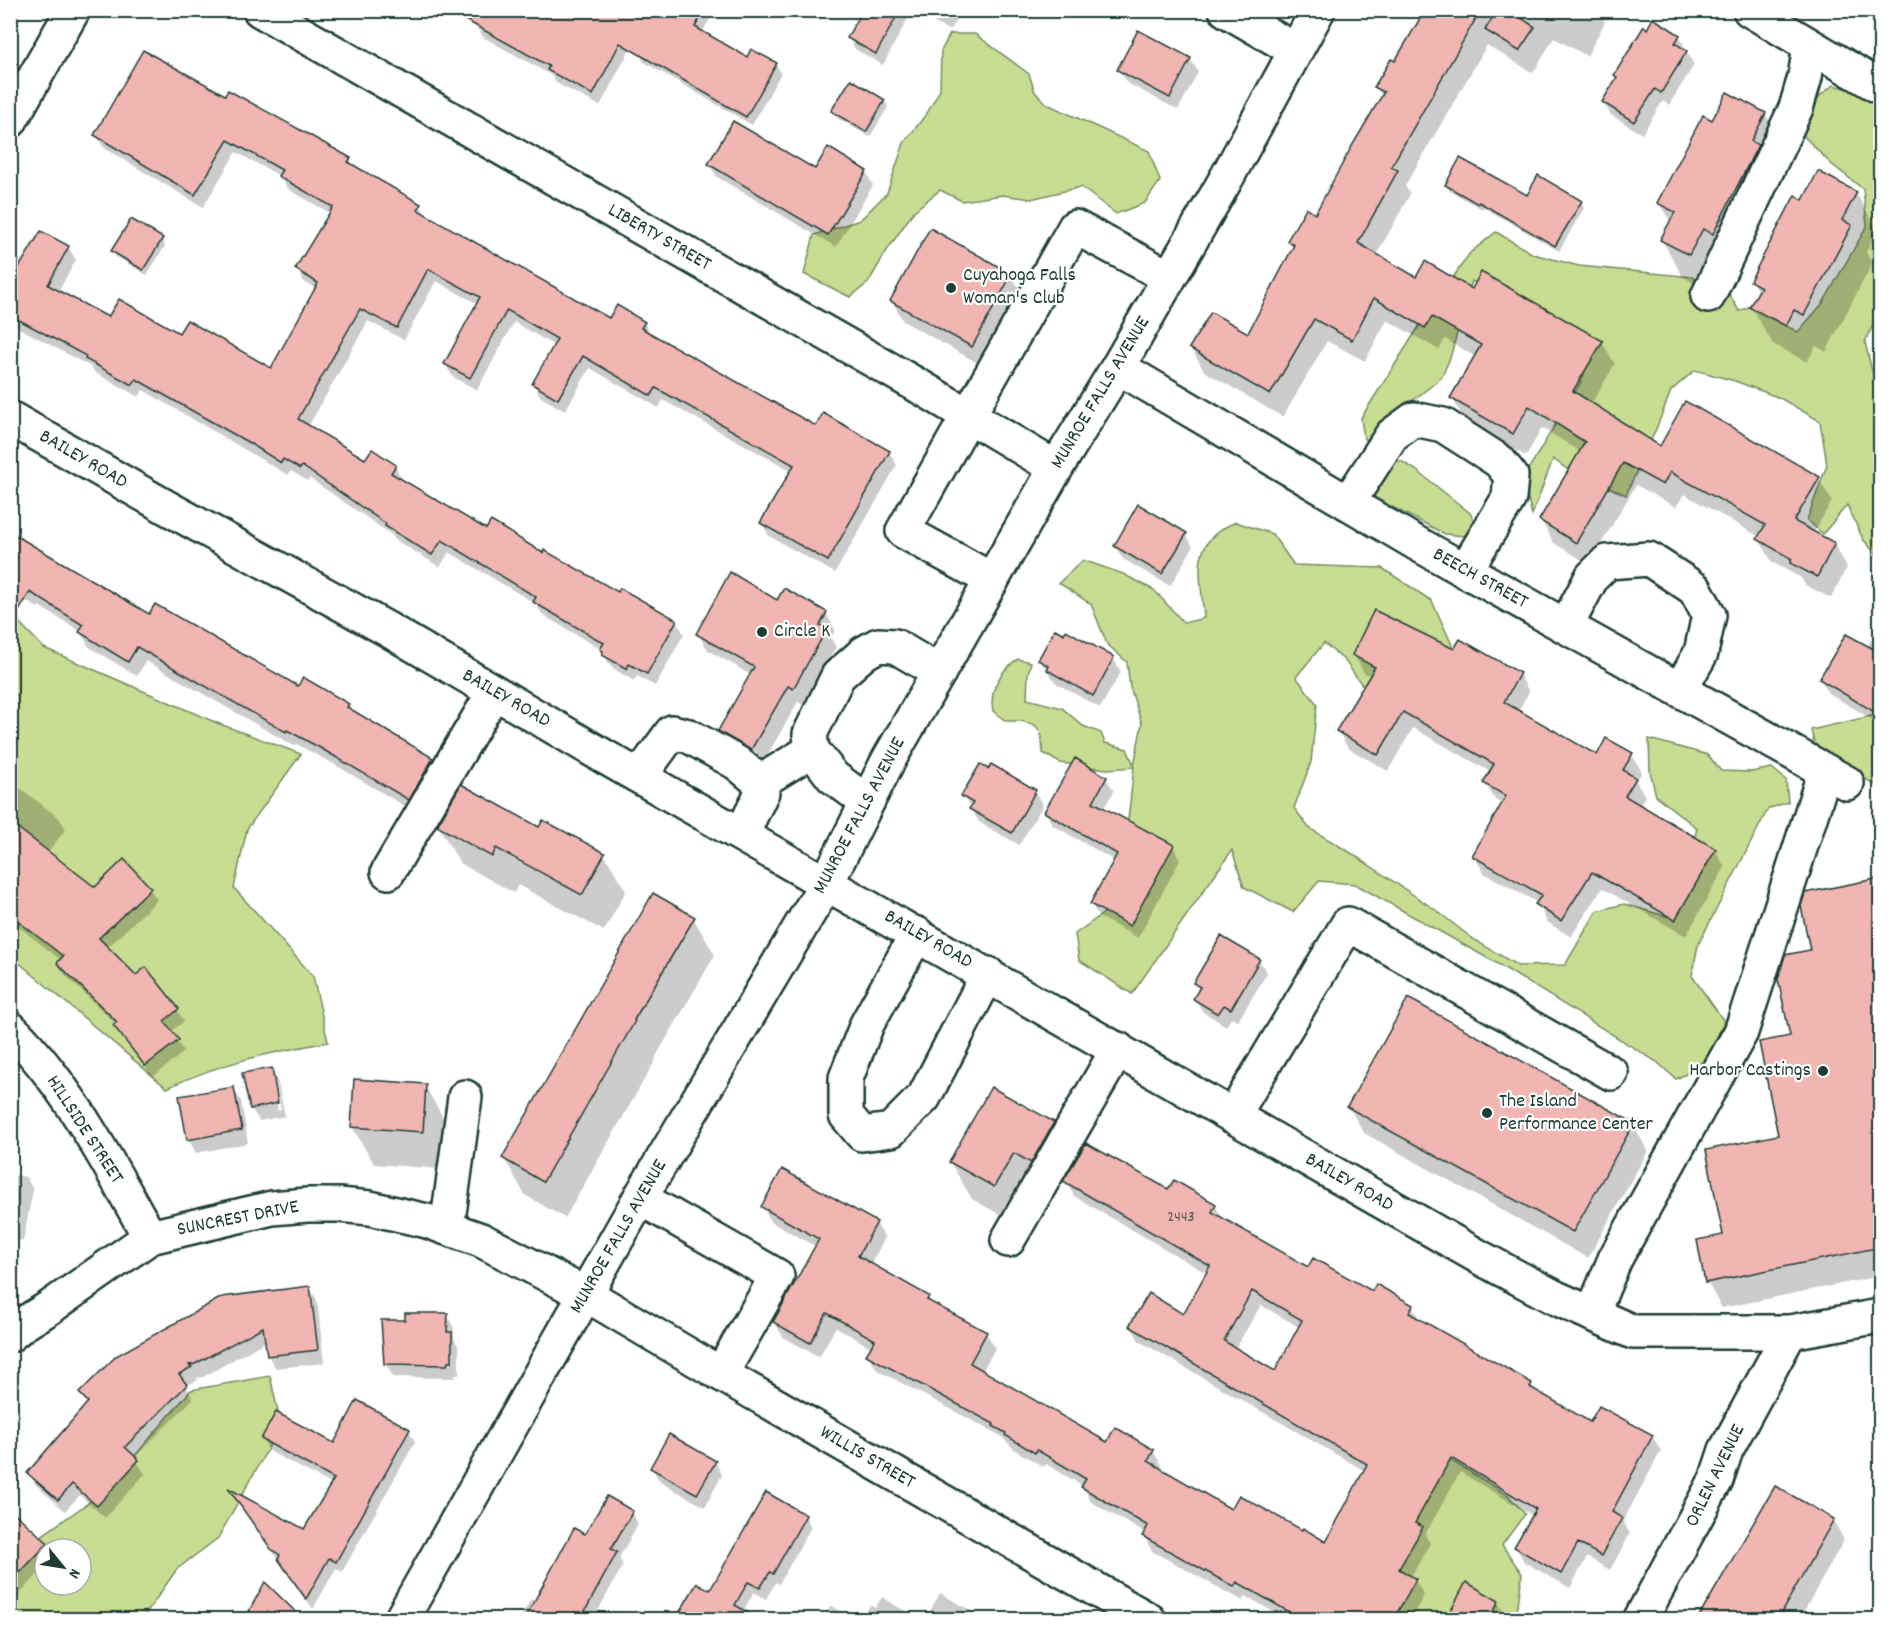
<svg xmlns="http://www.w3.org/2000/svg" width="1891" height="1630" font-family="Dekko,sans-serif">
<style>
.green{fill:#c8dd92;stroke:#748d63;stroke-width:1.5;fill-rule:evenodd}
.shadow{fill:#0003;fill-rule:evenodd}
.building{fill:#f1b5b2;stroke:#1f3d34;stroke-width:1.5;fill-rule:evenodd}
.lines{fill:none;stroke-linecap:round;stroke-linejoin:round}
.minor-casing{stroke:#1f3d34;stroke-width:38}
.minor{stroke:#fff;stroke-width:33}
.poi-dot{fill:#1f3d34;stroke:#fff;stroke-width:2}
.labels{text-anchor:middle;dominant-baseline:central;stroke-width:4.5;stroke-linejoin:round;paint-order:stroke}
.number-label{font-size:16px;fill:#545b54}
.street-label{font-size:20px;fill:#1f3d34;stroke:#fff}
.poi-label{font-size:20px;fill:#1f3d34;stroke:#fff;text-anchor:start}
</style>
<rect width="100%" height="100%" fill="#fff"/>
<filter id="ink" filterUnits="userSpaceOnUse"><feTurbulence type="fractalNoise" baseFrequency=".0167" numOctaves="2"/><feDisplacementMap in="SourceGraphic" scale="12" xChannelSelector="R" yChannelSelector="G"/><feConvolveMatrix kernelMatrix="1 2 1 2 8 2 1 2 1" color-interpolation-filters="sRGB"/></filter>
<g filter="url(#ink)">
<g class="green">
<path d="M950 34H975L1029 74 1035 92 1047 104 1149 151 1160 181 1145 203 1116 214 1081 187 1031 199 1003 195 962 201 940 190 914 211 886 252 868 283 850 297 804 274 814 235 860 220 887 193 904 143 927 113 940 90 941 51Z"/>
<path d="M1833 85 1857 91 1880 108V310L1865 342 1880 405V559L1863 539 1847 505 1823 534 1807 520 1827 465 1820 421 1780 398 1735 381 1695 370 1671 391 1656 429 1626 495 1567 469 1553 459 1532 515 1523 478 1581 382 1589 360 1565 329 1472 281 1450 358 1441 378 1391 418 1376 444 1364 439 1361 418 1420 325 1470 253 1496 232 1533 254 1579 266 1693 277 1728 292 1739 311 1749 307 1798 332 1823 303 1867 226 1863 189 1830 163 1800 132 1811 103Z"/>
<path d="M1386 461H1401L1416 470 1470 513 1475 523 1464 536 1445 534 1367 494Z"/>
<path d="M1236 522 1272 534 1294 565 1382 568 1432 601 1452 645 1449 693 1380 710 1345 661 1324 643 1296 677 1317 704 1311 762 1294 808 1309 828 1351 853 1437 911 1473 939 1518 966 1565 965 1597 911 1624 904 1676 919 1697 828 1656 796 1650 771 1649 739 1708 755 1721 771 1751 772 1772 768 1786 780 1788 802 1768 809 1698 945 1692 976 1724 1021C1711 1051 1707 1065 1676 1079L1657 1062 1498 964 1355 884 1319 881 1293 912 1244 887 1232 850 1132 994 1079 960 1075 934 1112 907 1127 829 1134 767 1107 769 1060 763 1043 753 1041 733 1035 725 1021 721H1006L993 711C989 691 1000 670 1018 659L1031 662 1028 674 1027 699 1062 708 1083 726 1101 733 1105 743 1127 749 1134 765 1142 724 1130 687 1127 662 1107 644 1091 604 1059 583 1083 560 1123 574 1154 590 1184 623 1204 618C1202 577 1186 542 1236 522Z"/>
<path d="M10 613 44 648 217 723 301 754 247 829 234 888 313 976 328 1042C269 1053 222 1062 167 1088L11 956Z"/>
<path d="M1880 714 1879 787 1816 750 1811 730Z"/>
<path d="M270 1376 281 1425 218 1538 177 1569 142 1619H11L10 1558 105 1491 191 1390ZM45 1549H81V1585H45Z"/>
<path d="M1450 1460 1508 1495 1525 1514 1502 1545 1522 1574 1516 1619H1402L1393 1608 1381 1543Z"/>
</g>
<g class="shadow">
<path d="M449 10 632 45 600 106 556 83 551 75 483 37 476 26Z"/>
<path d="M664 10H715L702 33 747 59 776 64 781 73 752 125 644 62 639 53Z"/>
<path d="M863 10H961L950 31 912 11 883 65 855 49 849 38Z"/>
<path d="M1426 10H1598L1605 22 1587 56 1554 38 1533 73 1487 45 1405 186 1410 194 1376 256 1416 279 1472 291 1602 342 1615 364 1591 404 1661 448 1818 478 1832 501 1814 532 1834 544 1847 567 1831 598 1805 585 1801 578 1772 562 1759 539 1760 537 1684 494 1676 507 1636 485 1589 564 1554 543 1541 520 1581 452 1542 428 1526 456 1465 421 1452 398 1476 357 1445 339 1439 350 1387 320 1365 361 1327 341 1283 417 1204 371 1191 348 1248 335 1293 249 1288 241 1316 216 1383 98 1376 87 1396 63Z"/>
<path d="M1648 31 1679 36 1694 65 1669 105 1663 101 1642 134 1611 115 1603 102Z"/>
<path d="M1190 59 1198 72 1178 110 1127 83 1119 70Z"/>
<path d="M226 97 350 159 354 167 420 205 428 218 610 320 644 323 651 335 816 428 824 415 889 452 897 465 835 573 769 536 762 523 792 471 663 400 659 408 590 368 565 411 541 397 533 384 555 346 514 322 477 390 453 377 445 364 478 304 436 281 404 340 368 321 308 427 366 461 395 466 402 479 401 481 486 531 543 555 618 594 621 590 676 621 684 634 655 686 637 676 634 681 611 667 602 650 543 615 536 604 449 552 440 567 394 539 392 535 309 478 308 481 291 471 288 475 143 390 139 397 94 372 91 367 10 323V286L68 247 76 260 58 292 109 319 180 335 271 370 317 289 304 282 297 269 330 213 288 189 280 176 236 152 203 207 104 148 96 135Z"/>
<path d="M884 101 888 107 870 137 837 118 833 111Z"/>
<path d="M1765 114 1786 151 1710 292 1683 277 1662 240 1671 223 1659 203 1713 122Z"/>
<path d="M709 164 815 171 866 172 873 185 836 247 717 177Z"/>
<path d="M1446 185 1527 197 1581 202 1584 208 1559 251 1483 207 1482 209 1450 191Z"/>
<path d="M1856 193 1877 230 1866 252 1872 264 1826 352 1816 346 1807 362 1773 344 1751 307 1759 294 1752 281 1804 202Z"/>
<path d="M162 239 165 246 147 275 116 257 113 251Z"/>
<path d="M1011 275 1023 295 983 366 903 321 892 301Z"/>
<path d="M1186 534 1193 547 1170 586 1123 559 1115 546Z"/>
<path d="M10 535 150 616 298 688 348 705 351 711 432 759 441 774 418 814 332 763 296 744 294 746 146 661 137 676 89 647 80 631 39 606 38 608 17 596Z"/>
<path d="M778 602 826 613 835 630 831 638 836 647 803 705 798 702 761 766 729 747 719 731 751 675 708 650 698 634Z"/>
<path d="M1880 629V724L1828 693 1821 679 1867 647 1876 633Z"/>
<path d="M1067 632 1113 658 1121 672 1100 708 1056 683 1040 660Z"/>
<path d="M1455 651 1519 674 1529 692 1518 711 1597 757 1632 755 1642 772 1636 781 1645 796 1639 806 1715 850 1725 867 1686 936 1602 888 1571 937 1547 922 1538 903 1484 873 1474 856 1503 804 1495 800 1485 783 1491 772 1413 728 1388 771 1348 748 1338 731 1371 676 1364 673 1354 655Z"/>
<path d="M1106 778 1114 791 1103 809 1173 846 1180 860 1138 938 1099 917 1091 904 1115 861 1053 825 1045 812Z"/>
<path d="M10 780 59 818 66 829 48 852 95 889H150L157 900 107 948 136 977 177 1010 184 1021 171 1032 184 1052 153 1077 122 1037 116 1024 65 975 58 963 61 960 10 920Z"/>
<path d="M1035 792 1043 805 1019 845 979 822 963 796Z"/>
<path d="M438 826 540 829 604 854 626 891 604 931 518 885 514 893 460 863Z"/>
<path d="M1880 879V1276L1722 1308 1707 1282 1725 1236 1779 1136 1791 1037 1812 951Z"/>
<path d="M693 918 715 955 655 1058 656 1059 565 1218 525 1195 504 1158Z"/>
<path d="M1259 960 1267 973 1238 1021 1232 1017 1226 1026 1203 1012 1195 999 1200 991 1195 983Z"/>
<path d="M271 1069 278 1083 285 1116 259 1121 251 1108ZM273 1082H276L281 1110 278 1111Z"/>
<path d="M425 1086 446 1123 443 1169 374 1164 352 1127Z"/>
<path d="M233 1088 241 1101 248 1143 196 1153 189 1140 181 1098Z"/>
<path d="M1349 1107 1633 1124 1648 1151 1588 1258 1364 1133Z"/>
<path d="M1053 1123 1076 1163 1215 1206 1224 1220 1308 1269 1412 1306 1421 1322 1531 1384 1535 1392 1591 1424 1600 1408 1652 1436 1661 1451 1623 1521 1630 1534 1610 1570 1587 1557 1570 1588 1524 1562 1516 1547 1533 1516 1460 1472 1425 1535 1430 1543 1411 1577 1415 1580 1424 1595 1410 1620H1287L1246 1596 1243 1601 1152 1551 1144 1536 1145 1533 1091 1502 1083 1486 1046 1464 1044 1467 1015 1450 1001 1436 877 1370 868 1355 872 1348 836 1327 819 1357 783 1337 774 1322 817 1247 771 1222 763 1207 876 1223 885 1238 870 1265 928 1297 932 1304 986 1333 995 1348 982 1372 1107 1444 1153 1451 1162 1466 1160 1470 1232 1512 1326 1544 1365 1471 1139 1341 1131 1326 1184 1316 1208 1274 1074 1196 1064 1179 1053 1199 1036 1189 1015 1223 972 1199 950 1162ZM1261 1305 1299 1327 1276 1373 1235 1349Z"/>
<path d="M10 1174 26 1177 33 1190 23 1241 10 1239Z"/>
<path d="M309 1287 317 1300 324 1363 276 1368 268 1356 266 1341 203 1377 196 1378 198 1380 186 1386 193 1399 134 1458 145 1474 105 1518 80 1495 65 1511 36 1485 29 1473 87 1405 81 1394Z"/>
<path d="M447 1315 454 1328V1339L459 1347V1375H455L454 1378 393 1377 386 1364 407 1321Z"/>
<path d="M409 1430 415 1442 342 1572 336 1568 313 1609 237 1500 305 1531 333 1485 269 1451 263 1439 334 1445Z"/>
<path d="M715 1462 722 1475 705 1507 660 1482 652 1468Z"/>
<path d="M632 1512 638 1524 619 1558 623 1565 593 1620H519L531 1599 536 1602 585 1536Z"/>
<path d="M805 1516 811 1527 779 1584 776 1582 766 1599 754 1592 738 1620 711 1593Z"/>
<path d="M1833 1520 1844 1540 1799 1620H1699Z"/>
<path d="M10 1521 47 1544 50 1549H45V1567L10 1604Z"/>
<path d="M266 1584 300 1620H246Z"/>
<path d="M940 1593 987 1620H925Z"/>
<path d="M882 1597 919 1620H861L870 1605 875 1608Z"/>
<path d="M1880 1597V1615L1876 1607Z"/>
<path d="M1498 1602 1505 1615 1503 1620H1448Z"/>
<path d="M831 1605 854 1620H822Z"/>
</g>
<g class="building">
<path d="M447 10H705L695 27 747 57 751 49 777 63 746 117 620 43 593 95 547 70 549 66Z"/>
<path d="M862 10H900L876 54 847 38Z"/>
<path d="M1425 10H1458L1475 20 1391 167 1398 170 1358 243 1416 277 1425 261 1472 289 1481 272 1603 341 1573 391 1660 446 1685 401 1820 477 1794 521 1835 543 1817 577 1790 563 1792 559 1757 539 1765 525 1670 472 1663 485 1623 463 1576 543 1539 520 1585 442 1529 406 1513 434 1450 398 1481 345 1432 317 1425 328 1374 298 1352 340 1314 319 1270 395 1189 348 1211 312 1248 333 1294 245 1287 241 1306 208 1315 214 1352 146 1384 92 1374 87 1391 59 1395 61Z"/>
<path d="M1497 10H1509L1535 27 1519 51 1485 30Z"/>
<path d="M1653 18 1680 35 1675 43 1687 51 1661 93 1655 89 1634 122 1602 102 1617 77 1614 75 1644 26 1647 29Z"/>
<path d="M1138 30 1191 58 1170 98 1117 70Z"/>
<path d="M143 50 225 95 228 90 322 142 351 158 348 162 421 204 418 210 609 318 617 305 645 322 641 328 816 426 823 413 890 451 828 561 760 523 794 465 656 388 651 396 583 356 558 399 532 384 557 339 507 310 470 378 444 364 480 297 428 269 397 328 360 309 298 419 365 459 372 449 396 465 391 473 486 529 491 521 543 553 544 550 618 592 620 588 677 620 647 674 629 664 627 669 602 655 603 651 600 649 604 643 533 602 536 597 442 540 432 555 385 526 386 524 302 466 300 469 283 459 281 463 251 444 136 379 132 385 85 359 86 356 10 315V282L41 231 69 246 48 285 108 317 119 299 179 333 187 320 271 368 318 283 295 269 333 207 278 176 282 170 228 140 195 195 94 135Z"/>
<path d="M851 79 885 100 866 132 831 111Z"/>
<path d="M1727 92 1766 113 1751 141 1758 145 1713 234 1703 229 1689 255 1660 240 1675 212 1657 203 1703 115 1712 120Z"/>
<path d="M733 121 815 169 828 147 867 171 828 235 708 164Z"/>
<path d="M1460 158 1527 195 1538 175 1582 201 1555 246 1479 202 1478 204 1445 185Z"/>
<path d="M1818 171 1857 192 1842 220 1852 225 1804 315 1794 310 1786 326 1749 307 1761 287 1750 281 1795 195 1803 200Z"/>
<path d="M131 219 163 238 143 270 111 251Z"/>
<path d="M930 228 1012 274 972 347 890 301Z"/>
<path d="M1138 504 1187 533 1162 574 1114 546Z"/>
<path d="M10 532 149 614 155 604 298 686 303 677 349 704 347 707 433 758 409 800 322 749 287 730 286 732 137 647 128 662 79 632 83 625 30 592 10 626Z"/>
<path d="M730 572 777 600 784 588 827 612 820 625 827 629 793 689 788 686 751 750 718 731 754 667 696 634Z"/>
<path d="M1374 610 1454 649 1460 639 1520 673 1504 702 1597 755 1606 738 1633 753 1623 770 1636 778 1625 796 1716 849 1675 920 1592 872 1561 921 1535 904 1542 895 1472 856 1506 796 1483 783 1494 764 1403 712 1378 755 1336 731 1375 667 1352 655Z"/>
<path d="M1055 629 1064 634 1066 630 1114 657 1093 696 1047 670 1049 666 1038 660Z"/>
<path d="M1846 634 1881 653V716L1819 679Z"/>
<path d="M1075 758 1107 777 1093 802 1174 845 1130 926 1090 904 1117 854 1044 812Z"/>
<path d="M980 764 988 769 991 764 1036 790 1012 833 969 809 973 803 961 796Z"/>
<path d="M461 784 539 827 543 820 605 853 582 895 496 848 492 857 437 826Z"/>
<path d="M10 822 95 887 124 859 151 888 99 938 136 975 146 967 179 1009 164 1021 179 1040 145 1066 113 1025 117 1022 57 963 63 956 10 915Z"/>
<path d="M1881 878V1247L1705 1283 1697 1240 1723 1235 1706 1150 1778 1135 1759 1042 1790 1036 1778 979 1785 955 1810 950 1801 906 1805 893Z"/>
<path d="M653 893 695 917 634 1020 635 1021 543 1182 502 1158Z"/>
<path d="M1221 936 1260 959 1231 1009 1224 1005 1218 1014 1193 999 1200 987 1193 983Z"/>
<path d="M1408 998 1634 1123 1573 1232 1347 1107Z"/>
<path d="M272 1068 278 1103 250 1109 242 1073Z"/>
<path d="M354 1079 426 1084 423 1132 351 1127Z"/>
<path d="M234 1087 242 1130 187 1140 179 1096Z"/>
<path d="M991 1087 1054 1122 1031 1163 1014 1153 994 1187 949 1162Z"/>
<path d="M1086 1143 1168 1189 1174 1180 1216 1204 1212 1212 1308 1267 1313 1258 1372 1291 1376 1284 1413 1305 1409 1313 1532 1383 1530 1387 1590 1422 1599 1406 1653 1435 1612 1512 1622 1518 1601 1556 1578 1543 1561 1574 1514 1547 1536 1509 1451 1458 1415 1523 1423 1527 1399 1569 1416 1579 1393 1620H1303L1237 1582 1234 1587 1142 1536 1148 1526 1081 1487 1086 1479 1037 1450 1035 1453 1005 1435 1006 1433 993 1426 994 1424 866 1355 875 1340 827 1313 810 1343 773 1322 819 1239 761 1207 782 1169 877 1222 858 1256 929 1296 927 1300 987 1332 970 1363 1107 1442 1115 1427 1154 1450 1148 1461 1231 1509 1239 1495 1302 1530 1303 1528 1326 1542 1367 1464 1129 1326 1149 1293 1183 1314 1210 1266 1063 1181ZM1252 1291 1302 1320 1275 1371 1224 1341Z"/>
<path d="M310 1286 318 1350 267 1356 263 1327 195 1364 189 1365 192 1367 179 1374 187 1385 125 1447 139 1460 97 1506 72 1484 58 1500 27 1473 88 1402 79 1393 116 1356 222 1297Z"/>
<path d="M405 1313H448L447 1332H452V1362H448L447 1365 384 1364 381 1320H405Z"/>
<path d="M357 1400 410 1429 336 1562 329 1558 306 1599 278 1559 280 1555 271 1549 228 1488 304 1529 334 1479 261 1439 276 1412 334 1443Z"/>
<path d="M669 1434 716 1461 697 1494 650 1468Z"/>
<path d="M1775 1486 1834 1519 1777 1620H1697Z"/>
<path d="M766 1492 806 1515 773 1574 770 1572 760 1588 748 1582 735 1605 760 1620H675L697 1583 710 1590Z"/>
<path d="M607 1496 633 1511 611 1549 617 1552 580 1620H524L574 1528 585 1534Z"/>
<path d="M10 1509 48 1543 10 1583Z"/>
<path d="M265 1582 304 1620H264L249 1611Z"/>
<path d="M1466 1582 1499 1601 1489 1620H1446Z"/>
</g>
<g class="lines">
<g class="minor-casing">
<g id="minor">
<path d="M260 10 922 388 1056 468"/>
<path d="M1226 10 1295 50"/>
<path d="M1750 10 1880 87"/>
<path d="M10 121 73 10"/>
<path d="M1708 296 1796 108 1805 77 1810 46"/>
<path d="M1118 367 1416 543 1847 783"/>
<path d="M10 418 166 507 387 629 605 757 1481 1258 1556 1298 1633 1332H1790L1880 1316"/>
<path d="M1348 503 1392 435 1414 419 1443 425 1499 461 1511 476 1509 498 1465 571"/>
<path d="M992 580 903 531 1075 227 1169 277"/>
<path d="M1566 626 1592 577 1607 562 1649 559 1695 589 1709 615 1701 653 1680 690"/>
<path d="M640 776 672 732 689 736 737 763 760 782 762 792 742 834"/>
<path d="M760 782 812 750"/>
<path d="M867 802 833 777 812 750 810 734 838 676 864 653 878 645 895 646 939 672"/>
<path d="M388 872 494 692"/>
<path d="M917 934 867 1024 846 1078V1115L862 1134 891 1130 924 1097 988 974"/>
<path d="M10 1028C70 1087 109 1165 150 1237"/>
<path d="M1233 1116 1348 924 1611 1073"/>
<path d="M640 1198 777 1276 721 1374"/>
<path d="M447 1228 465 1097"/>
<path d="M1008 1240 1118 1049"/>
<path d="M1592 1314 1615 1259 1741 1032 1825 771"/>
<path d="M10 1335 23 1324 49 1308 150 1237 272 1208 307 1205H339L370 1208 427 1221 481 1240 587 1295 702 1363 1149 1620"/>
<path d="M401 1620 640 1198 827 882 888 761 1056 468 1118 367 1226 179 1318 10"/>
<path d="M1640 1620 1716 1480 1726 1450 1790 1332"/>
</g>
</g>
<use href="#minor" class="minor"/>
</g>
</g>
<g class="poi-dot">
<circle cx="951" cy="288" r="6"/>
<circle cx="762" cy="632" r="6"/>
<circle cx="1823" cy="1071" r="6"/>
<circle cx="1487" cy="1113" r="6"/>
</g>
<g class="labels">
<g class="number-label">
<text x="1181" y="1217">2443</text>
</g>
<g class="street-label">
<text transform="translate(659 238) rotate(30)">LIBERTY STREET</text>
<text transform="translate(1101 393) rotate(-59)">MUNROE FALLS AVENUE</text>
<text transform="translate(83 460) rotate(30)">BAILEY ROAD</text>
<text transform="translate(1480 579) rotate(29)">BEECH STREET</text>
<text transform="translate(506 699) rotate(30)">BAILEY ROAD</text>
<text transform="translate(860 816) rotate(-62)">MUNROE FALLS AVENUE</text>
<text transform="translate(928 940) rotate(30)">BAILEY ROAD</text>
<text transform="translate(84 1130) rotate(57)">HILLSIDE STREET</text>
<text transform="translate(1349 1183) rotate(30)">BAILEY ROAD</text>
<text transform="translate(238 1219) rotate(-11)">SUNCREST DRIVE</text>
<text transform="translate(619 1237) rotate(-60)">MUNROE FALLS AVENUE</text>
<text transform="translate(867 1458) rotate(30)">WILLIS STREET</text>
<text transform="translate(1716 1476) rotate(-64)">ORLEN AVENUE</text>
</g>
<g class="poi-label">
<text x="963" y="276">Cuyahoga Falls<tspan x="963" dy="23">Woman's Club</tspan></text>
<text x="774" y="632">Circle K</text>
<text x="1811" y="1071" text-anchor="end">Harbor Castings</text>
<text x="1499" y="1102">The Island<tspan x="1499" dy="23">Performance Center</tspan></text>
</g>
</g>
<rect width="1891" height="1630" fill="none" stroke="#fff" stroke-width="36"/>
<rect x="18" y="18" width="1855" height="1594" fill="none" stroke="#1f3d34" stroke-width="2" filter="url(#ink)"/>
<g transform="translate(63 1567) rotate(120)"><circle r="28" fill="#ffffff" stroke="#a5b1ae" stroke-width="1.5"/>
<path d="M0-4.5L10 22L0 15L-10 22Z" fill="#1f3d34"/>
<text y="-9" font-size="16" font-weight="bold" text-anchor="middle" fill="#1f3d34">N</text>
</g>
</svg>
